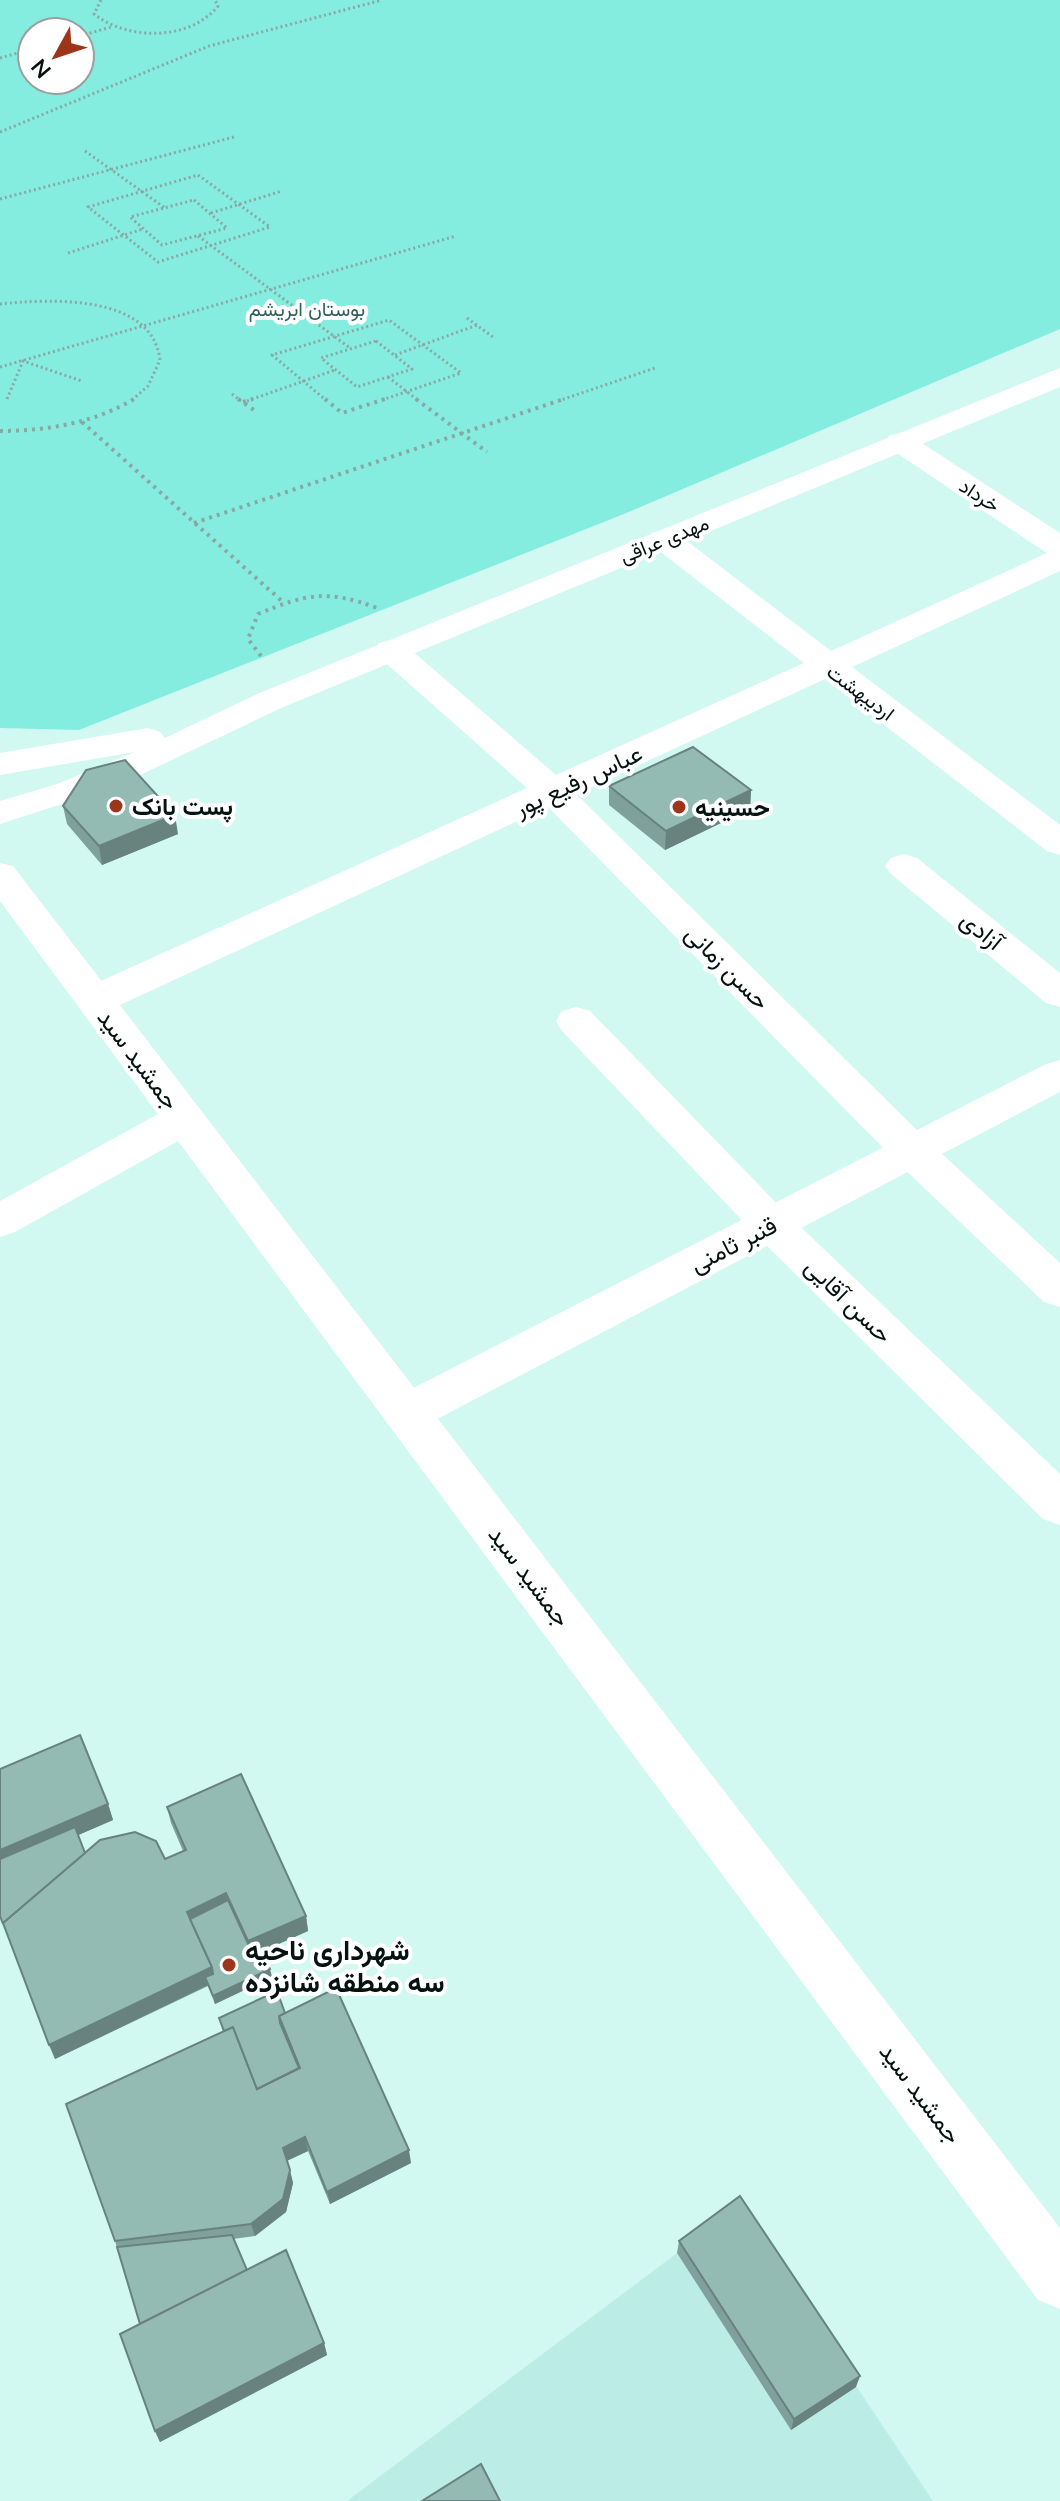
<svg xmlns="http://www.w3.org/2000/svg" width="1060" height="2501" font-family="Mulish,Vazirmatn,sans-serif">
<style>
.built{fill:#bbece5}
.green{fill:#85ede0;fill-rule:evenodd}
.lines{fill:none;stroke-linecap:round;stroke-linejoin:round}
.path-far1{stroke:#89a8a2;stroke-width:3;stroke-dasharray:2 3;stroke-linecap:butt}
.path{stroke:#89a8a2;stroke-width:4;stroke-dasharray:3 5;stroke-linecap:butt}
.minor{fill:#fff;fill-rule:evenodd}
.tertiary{fill:#fff;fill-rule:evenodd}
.secondary{fill:#fff;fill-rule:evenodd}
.wall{fill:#7fa09b}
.shaded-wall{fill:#68827e}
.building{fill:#94bab4;stroke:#68827e;stroke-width:2}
.poi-dot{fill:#9d351b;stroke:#fff;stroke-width:3}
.labels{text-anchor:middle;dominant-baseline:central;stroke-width:8;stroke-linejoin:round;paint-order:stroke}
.far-park-label{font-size:20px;fill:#2e605a;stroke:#fff}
.far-street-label{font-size:20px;fill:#041210;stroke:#fff}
.street-label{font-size:24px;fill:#041210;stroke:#fff}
.poi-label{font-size:24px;font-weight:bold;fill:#041210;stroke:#fff;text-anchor:start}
.near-poi-label{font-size:28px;font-weight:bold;fill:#041210;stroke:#fff;text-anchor:start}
</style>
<rect width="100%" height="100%" fill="#d1f9f2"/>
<path class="built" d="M737 2208 933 2501H347Z"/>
<path class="green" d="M0 0H1060V329L624 514 79 730 0 728ZM32 32H80V80H32Z"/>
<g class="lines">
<g class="path-far1">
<path d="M101 0 94 14C128 41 190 41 218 6L215 0"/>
<path d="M80 36 111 27"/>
<path d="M0 58 32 49"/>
<path d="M0 132 209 46 382 0"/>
<path d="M85 151 165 208"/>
<path d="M198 175 270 227 158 262 88 207Z"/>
<path d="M0 199 234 137"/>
<path d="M194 200 227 228 162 245 130 217Z"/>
<path d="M211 213 282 191"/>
<path d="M198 236 350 348"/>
<path d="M68 253 143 229"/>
<path d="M0 304C48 299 152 293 160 360L148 386 131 401"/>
<path d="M467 318 493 337"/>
<path d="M376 341 412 369 357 387 321 358Z"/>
<path d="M395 355 477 325"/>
<path d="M0 367 456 236"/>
<path d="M388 377 419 401"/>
<path d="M232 394 241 401"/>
<path d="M7 399 23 361 82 381"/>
<path d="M247 401 335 370"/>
<path d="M327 401 272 355 389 320 461 373 379 401"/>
<path d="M558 401 655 368"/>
</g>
<g class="path">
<path d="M238 399 257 412"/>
<path d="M325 399 342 413 385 399"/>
<path d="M416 399 487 452"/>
<path d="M243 402 253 399"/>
<path d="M82 422 284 603"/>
<path d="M0 431C46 431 94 423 134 399"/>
<path d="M194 523 564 399"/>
<path d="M261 656 248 639 258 614C306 594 327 589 377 608"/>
</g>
<g class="minor">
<path d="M900 433 911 436 1060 533V571L852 667 1060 825V855L1047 851 825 679 576 794 927 1140 1060 1263V1307L1044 1302 897 1162 548 807 109 1010 95 1013 81 1010 75 1000 81 990 527 788 379 657 374 650 379 643 391 640 403 643 556 775 804 663 653 546 648 539 653 532H675L831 651 1047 553 889 448 885 442 889 436Z"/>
<path d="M904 854 917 858 1060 973V1007L1046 1003 891 874 885 866 891 858Z"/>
<path d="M576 1007 590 1011 786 1213 1060 1474V1525L1043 1519 756 1235 562 1031 556 1021 562 1011Z"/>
</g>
<g class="tertiary">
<path d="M1060 368V387L281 708 117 786 0 824V801L57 784 135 752 0 775V753L148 728 160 732 165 738 257 694Z"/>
<path d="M1060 1060V1092L424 1426 407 1432 390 1426 384 1413 390 1400 1046 1064Z"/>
</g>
<path class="secondary" d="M0 863 13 866 1060 2228V2309L1038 2300 178 1141 15 1232 0 1237V1201L158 1114 0 901Z"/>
</g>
<g class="wall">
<path d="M609 786 751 790 750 809 665 850 609 805Z"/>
<path d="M63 806 178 834 102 865 67 824Z"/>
<path d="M0 1769 108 1804 113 1820 78 1835 85 1853 165 1859 183 1851 171 1823 167 1807 306 1916 308 1931 262 1951 272 1977 215 2004 208 1986 55 2059Z"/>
<path d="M285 2013 411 2163 330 2204 308 2151 287 2161 293 2183 286 2212 255 2236 233 2239 247 2270 324 2343 327 2355 160 2442 155 2431 140 2324 115 2241 223 2031 219 2018Z"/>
<path d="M679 2241 856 2387 791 2430 677 2253Z"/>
</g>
<g class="shaded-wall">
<path d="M751 790 750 809 665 850 666 831Z"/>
<path d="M175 815 178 834 102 865 99 846Z"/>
<path d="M108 1804 113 1820 0 1869V1850Z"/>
<path d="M226 1893 230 1908 192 1927 187 1912Z"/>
<path d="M306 1916 308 1931 252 1956 248 1941Z"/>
<path d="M212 1967 216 1982 205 1977 208 1985 55 2059 49 2045Z"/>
<path d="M270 1969 272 1977 215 2004 213 1996Z"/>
<path d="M305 2137 308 2151 286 2161 283 2148Z"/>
<path d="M409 2150 411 2163 330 2204 327 2192Z"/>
<path d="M290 2170 293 2183 286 2212 255 2236 251 2224Z"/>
<path d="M324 2343 327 2355 160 2442 155 2431Z"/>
<path d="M860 2376 856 2387 791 2430 794 2419Z"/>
</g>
<g class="building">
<path d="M693 747 751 790 666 831 609 786Z"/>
<path d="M125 760 175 815 99 846 63 806 86 770Z"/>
<path d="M80 1735 108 1804 0 1850V1769Z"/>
<path d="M241 1774 306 1916 248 1941 226 1893 187 1912 212 1967 49 2045 3 1923 100 1840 135 1832 156 1841 165 1859 186 1850 167 1807Z"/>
<path d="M75 1827 85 1853 3 1923V1924L0 1916V1859Z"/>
<path d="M228 1900 250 1948 259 1943 270 1969 213 1996 205 1977 213 1974 212 1967 190 1919Z"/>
<path d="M336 1988 409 2150 327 2192 305 2137 283 2148 290 2170 283 2199 251 2224 115 2241 66 2104 233 2027 257 2089 300 2068 279 2016Z"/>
<path d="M277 1991 285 2013 279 2016 280 2023 299 2068 257 2089 233 2027 224 2031 219 2018Z"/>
<path d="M740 2196 860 2376 794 2419 679 2241Z"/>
<path d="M232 2235 247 2270 140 2324 117 2247Z"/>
<path d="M286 2250 324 2343 155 2431 120 2334Z"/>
<path d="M481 2464 500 2501H422Z"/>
</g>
<g class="poi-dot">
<circle cx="116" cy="806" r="8"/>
<circle cx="679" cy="807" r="8"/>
<circle cx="229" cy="1965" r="8"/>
</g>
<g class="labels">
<g class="far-park-label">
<text x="307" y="308">بوستان ابریشم</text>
</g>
<g class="far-street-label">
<text transform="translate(980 495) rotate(33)">خرداد</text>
<text transform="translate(664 539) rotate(-22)">مهدی عراقی</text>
<text transform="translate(861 692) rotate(37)">اردیبهشت</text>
</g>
<g class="street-label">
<text transform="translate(578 780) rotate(-25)">عباس رفیع پور</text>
<text transform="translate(982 930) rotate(39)">آزادی</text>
<text transform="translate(728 967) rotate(45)">حسن زمانی</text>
<text transform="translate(139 1059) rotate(53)">جمشید سید</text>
<text transform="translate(733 1244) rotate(-27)">قنبر ثامنی</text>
<text transform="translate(849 1300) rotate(44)">حسن آقایی</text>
<text transform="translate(530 1576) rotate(53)">جمشید سید</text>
<text transform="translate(921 2093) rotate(53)">جمشید سید</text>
</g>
<g class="poi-label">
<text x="132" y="806">پست بانک</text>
<text x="695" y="807">حسینیه</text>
</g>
<g class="near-poi-label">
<text x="245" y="1949">شهرداری ناحیه<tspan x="245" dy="32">سه منطقه شانزده</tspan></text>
</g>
</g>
<g transform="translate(56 56) rotate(230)"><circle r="38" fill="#ffffff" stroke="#9ba09f" stroke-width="2"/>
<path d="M0-6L14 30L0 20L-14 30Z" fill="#9d351b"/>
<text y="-12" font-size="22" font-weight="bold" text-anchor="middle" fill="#041210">N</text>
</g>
</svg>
